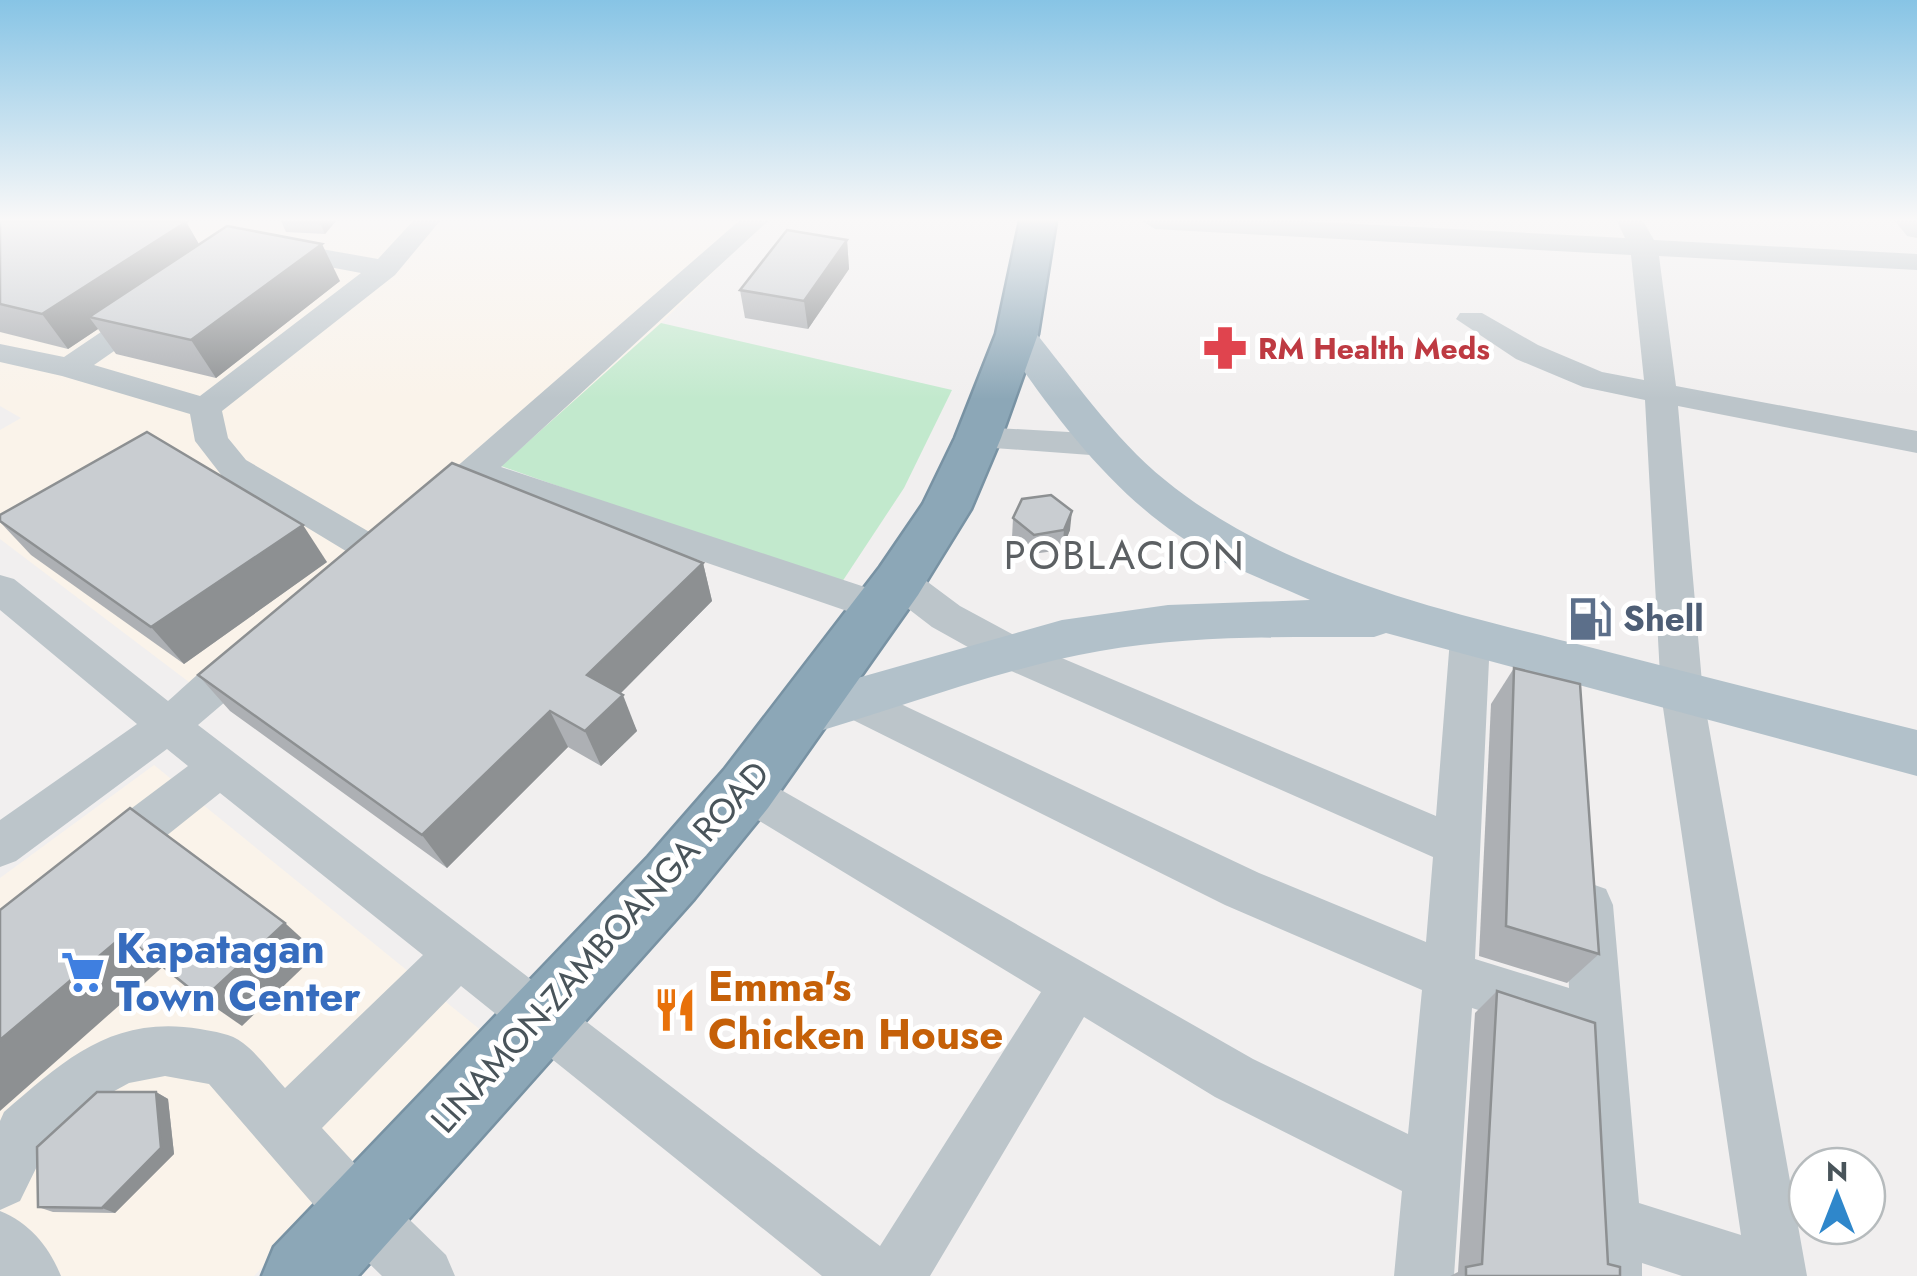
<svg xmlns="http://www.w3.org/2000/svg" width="1917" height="1276" font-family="Jost,sans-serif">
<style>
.commercial{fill:#faf3ea}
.green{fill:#c2e9cd}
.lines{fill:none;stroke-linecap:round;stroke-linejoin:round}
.highway-casing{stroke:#7892a3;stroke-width:5}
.minor{fill:#bcc5ca;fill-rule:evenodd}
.major{fill:#b2c1ca;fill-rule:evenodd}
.highway{fill:#8ca7b7;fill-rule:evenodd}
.wall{fill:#adb0b4}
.shaded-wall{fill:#8d9092}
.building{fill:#c9cdd1;stroke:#8d9092;stroke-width:2.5}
.labels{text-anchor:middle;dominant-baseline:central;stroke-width:10;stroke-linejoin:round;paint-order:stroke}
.far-health-label{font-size:30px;font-weight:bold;fill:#be3a42;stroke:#fff;text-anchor:start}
.service-label{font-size:35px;font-weight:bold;fill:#4e5e75;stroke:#fff;text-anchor:start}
.street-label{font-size:35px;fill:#49545a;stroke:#fff}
.quarter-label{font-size:40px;letter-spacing:2.5px;fill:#5c6063;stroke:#fff}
.near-shop-label{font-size:42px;font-weight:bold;fill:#366cbe;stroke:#fff;text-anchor:start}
.near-food-label{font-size:42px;font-weight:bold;fill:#c56008;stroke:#fff;text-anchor:start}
</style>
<rect width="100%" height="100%" fill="#f1efef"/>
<g class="commercial">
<path d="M0 221H766L661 323 501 466 218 704 0 539V430L21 418 0 406Z"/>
<path d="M154 765 483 1032 254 1276H0V878Z"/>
</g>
<path class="green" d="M661 323 952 390 904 488 840 585 501 466Z"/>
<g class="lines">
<g class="highway-casing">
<path id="highway" d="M1020 221H1056L1038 334 1001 438 971 509 918 595 768 808 694 899 358 1276H262L274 1247 648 857 724 770 880 567 923 504 955 438 996 334Z"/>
</g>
<g class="minor">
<path d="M413 221H440L395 275 222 411 228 438 246 460 390 544 396 553 390 562 377 566 364 562 222 476 195 441 190 414 62 376 0 362V344L64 357 141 305H163L167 311 163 317 94 365 200 396 361 273 266 255 262 249 266 243 276 241 378 259Z"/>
<path d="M739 221H768L501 467 892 596 880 581 885 571 899 567 913 571 960 606 1038 648 1436 816 1450 639 1456 628 1470 624 1484 628 1490 639 1475 959 1569 988 1565 905 1572 889 1589 883 1606 889 1613 905 1639 1203 1741 1235 1661 694 1645 400 1583 387 1516 359 1456 319 1460 313H1482L1538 345 1602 372 1644 380 1631 255 1155 229 1142 221H1302L1625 238 1617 221H1643L1654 240 1917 254V270L1659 256 1676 386 1917 431V453L1678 406 1703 694 1807 1276H1682L1642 1263V1276H1582L1572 1040 1472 1008 1454 1276H1394L1402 1191 1215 1097 1084 1017 930 1276H822L461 986 322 1128 381 1192 446 1255 455 1276H382L339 1234 209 1084 165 1076 129 1083 107 1095 44 1152 20 1201 0 1210V1121L4 1112C66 1059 112 1015 200 1029 214 1032 231 1033 243 1043 259 1055 271 1073 285 1088L423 955 220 793 126 868 109 874 92 868 86 853 92 838 188 766 167 749 16 861 0 867V820L137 724 0 610V575L14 579 168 701C194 680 232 634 266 645L272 656 266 667 198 725 880 1246 1041 992 730 803 724 789 730 775 746 770 1253 1059 1408 1134 1422 990 1225 905 839 713 833 701 839 689 854 684 869 689 1259 873 1426 942 1433 857 1009 670 932 627 893 597 899 607 893 617 879 622 481 485C463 501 449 521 423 514L418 505 423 496Z"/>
<path d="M1895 221H1917V238L1907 236Z"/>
<path d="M978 427 1104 434 1116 437 1121 445 1116 453 1104 456 966 446 961 438 966 430Z"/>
<path d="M0 1211C30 1223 49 1247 61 1276H0Z"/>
</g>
<path class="major" d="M1017 323 1030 326C1073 378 1113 438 1165 480 1281 575 1451 613 1593 648 1701 676 1809 703 1917 730V776L1386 633 1374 637C1283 637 1190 635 1100 651 997 669 899 709 799 737L780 730 772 715 780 700 1062 620 1168 605 1310 600C1265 580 1218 563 1178 535 1104 485 1048 407 998 334L1004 326Z"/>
<use href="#highway" class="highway"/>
</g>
<g class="wall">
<path d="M0 221H186L199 245 340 281 216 378 116 354 98 329 68 349 0 332Z"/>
<path d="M281 221H336L325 234 286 232Z"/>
<path d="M847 240 849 269 808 329 745 318 740 290Z"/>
<path d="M0 515 327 562 184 664 31 555 0 522Z"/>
<path d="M1013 518 1070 530 1062 550 1032 554 1012 538Z"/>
<path d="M703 563 712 601 620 694 637 731 601 766 568 747 447 868 230 711 198 675Z"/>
<path d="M1514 668 1599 954 1567 983 1479 956 1491 704Z"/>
<path d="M1497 991 1608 1264 1620 1276H1450L1458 1272 1475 1013Z"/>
<path d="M156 1092 168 1099 174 1154 115 1213 53 1212 38 1207Z"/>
</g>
<g class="shaded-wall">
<path d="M136 221H186L182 224 186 222 206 256 89 317 98 329 68 349 42 314Z"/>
<path d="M319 221H336L325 234Z"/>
<path d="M847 240 849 269 808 329 804 301Z"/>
<path d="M322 244 340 281 216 378 191 340Z"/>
<path d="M1072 511 1070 530 1062 550 1064 530Z"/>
<path d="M303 525 327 562 184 664 151 627Z"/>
<path d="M703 563 712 601 603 711 587 675Z"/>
<path d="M623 695 637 731 601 766 585 731Z"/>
<path d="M550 711 568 747 447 868 422 835Z"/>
<path d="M285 923 318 953 242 1026 203 999Z"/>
<path d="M124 935 166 964 0 1111V1040Z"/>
<path d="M156 1092 168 1099 174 1154 115 1213 102 1208Z"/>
</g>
<g class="building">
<path d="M0 221H179L186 222 42 314 0 304Z"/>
<path d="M227 226 322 244 191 340 89 317Z"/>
<path d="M787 230 847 240 804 301 740 290Z"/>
<path d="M147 432 303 525 151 627 0 521V515Z"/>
<path d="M452 463 703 563 587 675 623 695 585 731 550 711 422 835 198 675Z"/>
<path d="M1051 495 1072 511 1064 530 1034 535 1013 518 1022 499Z"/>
<path d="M1514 668 1580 684 1599 954 1506 926Z"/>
<path d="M130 808 285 923 203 999 124 935 0 1040V910Z"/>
<path d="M1497 991 1595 1023 1608 1264 1620 1267V1276H1466V1267L1482 1264Z"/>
<path d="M97 1092H156L161 1148 102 1208 38 1207 37 1147Z"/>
</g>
<linearGradient id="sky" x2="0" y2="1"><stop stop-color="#87c4e5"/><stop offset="0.55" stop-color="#f9f8f8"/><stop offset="1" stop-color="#f9f8f8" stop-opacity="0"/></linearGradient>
<rect width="1917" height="399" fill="url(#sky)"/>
<defs>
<g id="pharmacy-bare" transform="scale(3.45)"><path d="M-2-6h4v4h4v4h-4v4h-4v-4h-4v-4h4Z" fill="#e0444e" stroke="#fff" stroke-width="2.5" paint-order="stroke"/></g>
<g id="fuel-bare" transform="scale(3.45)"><path d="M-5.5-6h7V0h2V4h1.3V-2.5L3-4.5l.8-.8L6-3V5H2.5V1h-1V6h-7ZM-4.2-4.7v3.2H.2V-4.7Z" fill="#5c6f8a" stroke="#fff" stroke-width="2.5" paint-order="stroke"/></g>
<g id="supermarket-bare" transform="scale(3.45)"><path d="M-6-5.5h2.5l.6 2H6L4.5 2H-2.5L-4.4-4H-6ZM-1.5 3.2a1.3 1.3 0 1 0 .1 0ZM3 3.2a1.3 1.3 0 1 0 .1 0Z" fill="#3f7fe0" stroke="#fff" stroke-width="2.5" paint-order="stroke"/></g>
<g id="restaurant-bare" transform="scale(3.45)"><path d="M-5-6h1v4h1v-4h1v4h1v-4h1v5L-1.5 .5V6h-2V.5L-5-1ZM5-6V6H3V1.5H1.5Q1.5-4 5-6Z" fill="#e8710a" stroke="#fff" stroke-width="2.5" paint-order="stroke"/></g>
</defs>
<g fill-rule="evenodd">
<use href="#pharmacy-bare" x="1225" y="348"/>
<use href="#fuel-bare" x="1590" y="619"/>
<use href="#supermarket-bare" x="83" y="972"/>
<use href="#restaurant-bare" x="675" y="1010"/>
</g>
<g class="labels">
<g class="far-health-label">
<text x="1258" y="348">RM Health Meds</text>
</g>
<g class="service-label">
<text x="1623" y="619">Shell</text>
</g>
<g class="street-label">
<text transform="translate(600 947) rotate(-48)">LINAMON-ZAMBOANGA ROAD</text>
</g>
<g class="quarter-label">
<text x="1125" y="555">POBLACION</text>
</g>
<g class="near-shop-label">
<text x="116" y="948">Kapatagan<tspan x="116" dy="48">Town Center</tspan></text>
</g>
<g class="near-food-label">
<text x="708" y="986">Emma's<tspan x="708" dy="48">Chicken House</tspan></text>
</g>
</g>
<g transform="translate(1837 1196)"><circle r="48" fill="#ffffff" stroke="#b6bbbd" stroke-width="2.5"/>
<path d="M0-8L18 38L0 25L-18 38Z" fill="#2f87cb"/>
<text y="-15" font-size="28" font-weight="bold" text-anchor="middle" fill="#49545a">N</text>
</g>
</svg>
